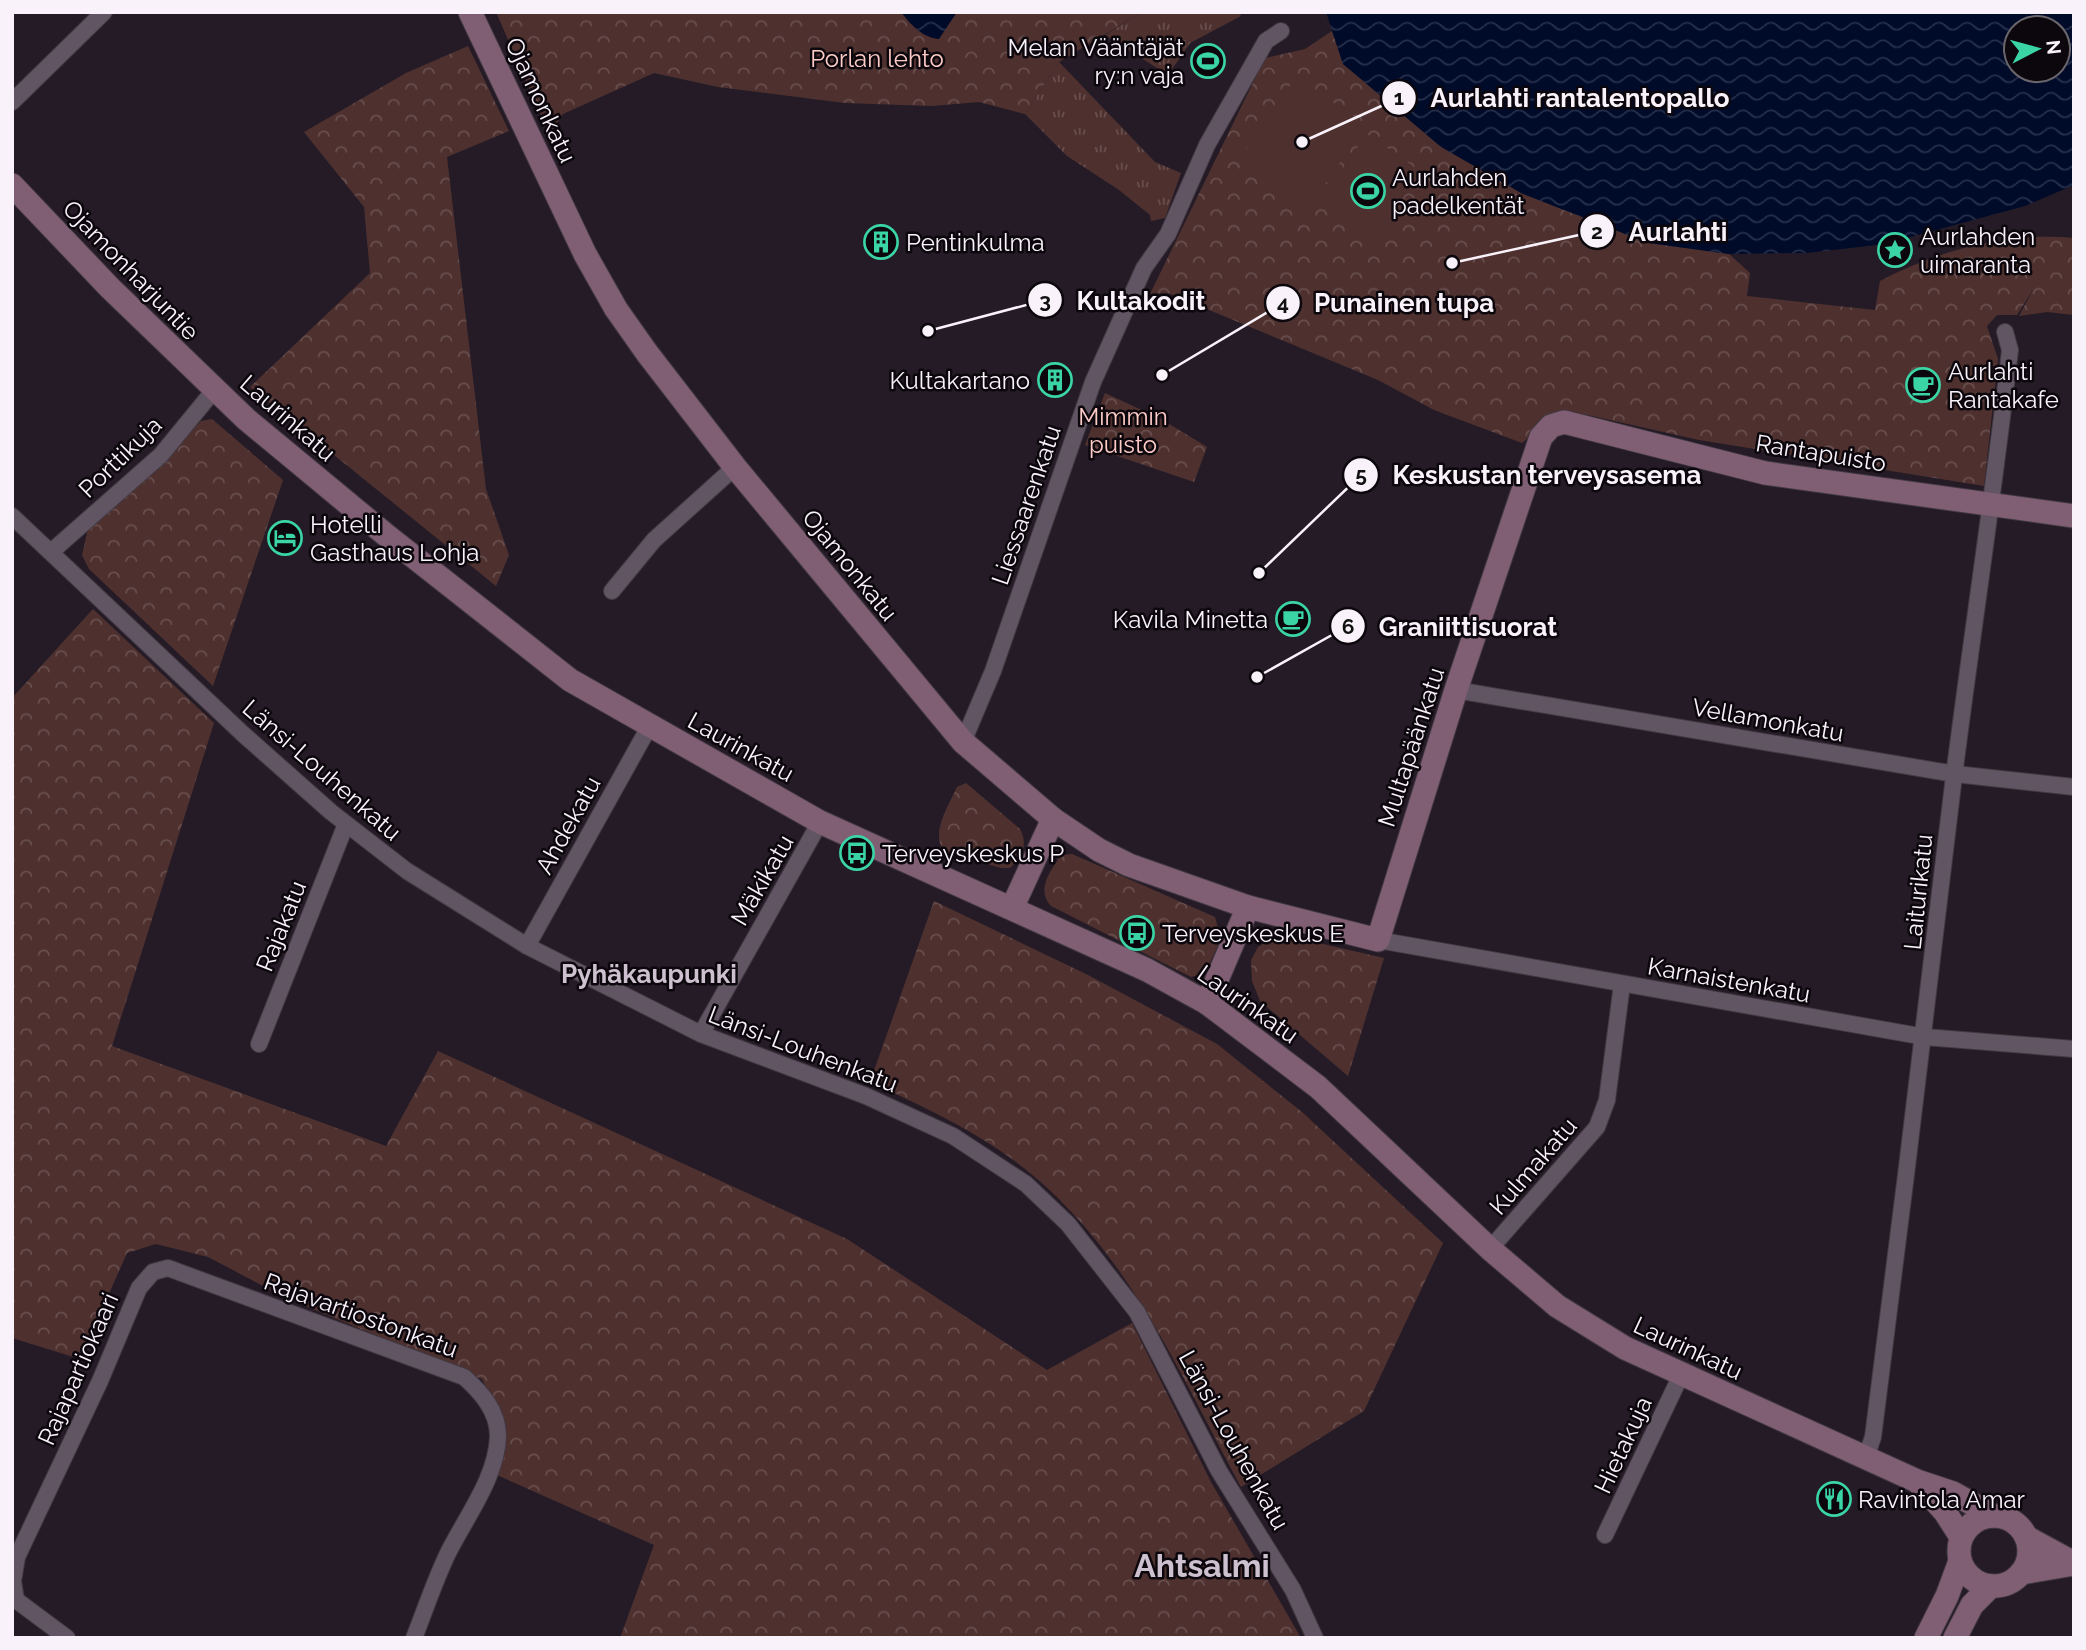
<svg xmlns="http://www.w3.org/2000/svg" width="2086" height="1650" font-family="Raleway,sans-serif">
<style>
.grass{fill:url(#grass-tufts)}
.forest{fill:url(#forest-crowns)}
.pitch{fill:#4e312f}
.water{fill:url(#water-waves);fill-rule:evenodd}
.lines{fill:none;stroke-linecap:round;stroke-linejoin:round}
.street-casing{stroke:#423943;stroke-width:18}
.secondary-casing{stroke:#423943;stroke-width:25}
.street{stroke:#615563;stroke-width:16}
.secondary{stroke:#805f74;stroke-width:23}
.labels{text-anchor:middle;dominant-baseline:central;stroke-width:5;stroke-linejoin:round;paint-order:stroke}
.poi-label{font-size:24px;fill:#f9f2fa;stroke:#0b070c;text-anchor:start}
.park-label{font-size:24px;fill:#fecbc7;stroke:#0b070c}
.street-label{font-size:24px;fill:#f9f2fa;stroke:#0b070c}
.neighbourhood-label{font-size:26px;font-weight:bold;fill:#cdc0cf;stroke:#0b070c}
.district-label{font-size:32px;font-weight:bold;fill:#cdc0cf;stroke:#0b070c}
.leader{fill:none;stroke:#f9f2fa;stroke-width:2.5}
.callout-dot{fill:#f9f2fa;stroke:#0b070c;stroke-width:2.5}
.mark-label{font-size:21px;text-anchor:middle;font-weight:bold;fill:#111}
.callout-label{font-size:26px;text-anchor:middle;font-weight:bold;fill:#f9f2fa;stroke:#0b070c;stroke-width:5;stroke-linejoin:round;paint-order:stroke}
</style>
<defs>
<pattern id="grass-tufts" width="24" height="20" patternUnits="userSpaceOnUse" patternTransform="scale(1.75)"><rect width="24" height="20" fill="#4e312f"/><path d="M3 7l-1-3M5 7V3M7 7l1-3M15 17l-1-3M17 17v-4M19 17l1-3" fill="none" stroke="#684f4e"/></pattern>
<pattern id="forest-crowns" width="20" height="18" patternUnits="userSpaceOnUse" patternTransform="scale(1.75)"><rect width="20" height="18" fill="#4e312f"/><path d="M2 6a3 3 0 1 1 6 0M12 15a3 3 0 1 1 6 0" fill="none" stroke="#684f4e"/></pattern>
<pattern id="water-waves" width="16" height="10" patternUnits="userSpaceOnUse" patternTransform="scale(1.75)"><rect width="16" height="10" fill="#000b2a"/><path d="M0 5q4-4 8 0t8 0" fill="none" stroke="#262f4a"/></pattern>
</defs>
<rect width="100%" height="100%" fill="#251b26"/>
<g class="grass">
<path d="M1142 12H1239L1241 16 1190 43 1168 75 1105 35Z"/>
<path d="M1059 62 1155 162 1181 173 1165 218 1151 221 1150 215 1119 190 1067 156 1025 114Z"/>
</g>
<g class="forest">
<path d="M496 12H901L923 34 938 39 957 12H1142L1059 62 1025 114 979 102 932 106 845 103 718 87 654 73 563 114 549 134Z"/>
<path d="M1332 31 1343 64 1521 193 1648 242 1729 254 1750 273 1747 296 1875 310 1880 281C1938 250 2008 232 2074 238V315L2047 312 2019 316 2034 288 2017 315H1997L1987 326 1998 359 1984 486 1699 440 1570 411 1556 415 1522 443 1434 410 1378 380 1168 293 1150 294 1265 58 1305 49Z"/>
<path d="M468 46 509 131 447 157 486 489 509 555 496 586 250 387 370 273 364 207 304 132 406 73Z"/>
<path d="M1105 393 1161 419 1207 447 1194 482 1085 445Z"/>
<path d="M212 419 283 480 213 686 89 569 82 555 88 529 142 480 201 421Z"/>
<path d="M93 609 214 723 112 1046 386 1146 438 1051 847 1239 1047 1370 1132 1323 1211 1482 1301 1638H620L654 1545 497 1475 506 1432 482 1379 286 1298 208 1257 156 1244 127 1253 80 1359 12 1338V698Z"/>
<path d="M966 783 1020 829C1028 844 1023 856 1010 868H1001L944 851C930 833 949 805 957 787Z"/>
<path d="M1072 854 1215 917 1221 939 1205 973 1191 977 1051 906C1036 889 1050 872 1061 855Z"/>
<path d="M934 901 1088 975 1217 1044 1302 1112 1443 1243 1364 1411 1241 1487C1182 1378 1132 1260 1036 1178 989 1137 927 1108 870 1082Z"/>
<path d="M1271 939 1310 941 1384 958 1348 1076 1260 1001 1252 981 1251 960 1258 947Z"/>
</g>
<g class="pitch">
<path d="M1296 77 1366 125 1309 207 1239 160Z"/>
<path d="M1367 134 1421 172 1375 238 1321 200Z"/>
</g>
<g class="water">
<path d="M901 12H957L939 39C923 38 910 24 901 12Z"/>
<path d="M1326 12H2074V185L2025 206 1885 244 1807 253 1729 254 1648 243 1521 193 1441 147 1343 64ZM2016 28H2058V70H2016Z"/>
</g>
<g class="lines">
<g class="street-casing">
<g id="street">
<path d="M12 102 104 12"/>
<path d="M12 516 243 734 331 812 407 871 527 946 701 1034 866 1096 953 1136 1026 1184 1068 1224 1137 1312 1219 1471 1293 1590 1315 1638"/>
<path d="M51 552 161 455 215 389"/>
<path d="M612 591 654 540 735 467"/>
<path d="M1456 690 1955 774 2074 787"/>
<path d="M963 742 993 671 1093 382 1144 268 1168 234 1207 145 1266 41 1281 31"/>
<path d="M1378 940 1925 1037 2074 1049"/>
<path d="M527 946 649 727"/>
<path d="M701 1034 820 822"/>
<path d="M259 1044 346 824"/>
<path d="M1490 1249 1597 1127 1607 1100 1622 984"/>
<path d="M1866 1457 1873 1437C1902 1217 1927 996 1954 776 1972 634 1994 492 2010 350L2005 332"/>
<path d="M1605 1535 1681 1375"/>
<path d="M67 1638 16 1600 13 1581 17 1557 100 1381 139 1288 153 1272 168 1268 464 1377C481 1392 498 1411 498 1436 497 1477 466 1517 448 1553 435 1580 425 1610 414 1638"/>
</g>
</g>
<g class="secondary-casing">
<g id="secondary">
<path d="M470 12 585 254 616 309 647 353 735 467 963 742 1053 819 1099 850 1129 865 1248 907 1378 940 1456 690 1541 437 1551 426 1564 422 1765 473 2074 516"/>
<path d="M12 185 110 288 246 419 386 535 570 680 820 822 1147 970 1207 1003 1318 1087 1490 1249 1557 1306 1625 1348 1917 1481 1953 1493 1994 1516"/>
<path d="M1012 908 1053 819"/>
<path d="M1207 1003 1248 907"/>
<path d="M1919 1483 1945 1512 1961 1537"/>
<circle cx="1994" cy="1551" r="35"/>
<path d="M2026 1537 2074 1563"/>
<path d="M2021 1573 2074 1564"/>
<path d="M1926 1638 1947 1596 1960 1561"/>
<path d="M1955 1638 1972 1605 1991 1586"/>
</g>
</g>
<use href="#street" class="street"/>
<use href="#secondary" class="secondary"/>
</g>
<defs>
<g id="stadium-ring" transform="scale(1.75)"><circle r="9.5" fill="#0b070c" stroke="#3ad4a5" stroke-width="1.5"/><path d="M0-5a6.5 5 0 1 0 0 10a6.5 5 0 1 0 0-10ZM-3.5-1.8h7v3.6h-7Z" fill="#3ad4a5"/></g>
<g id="building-ring" transform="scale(1.75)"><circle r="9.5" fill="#0b070c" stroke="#3ad4a5" stroke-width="1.5"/><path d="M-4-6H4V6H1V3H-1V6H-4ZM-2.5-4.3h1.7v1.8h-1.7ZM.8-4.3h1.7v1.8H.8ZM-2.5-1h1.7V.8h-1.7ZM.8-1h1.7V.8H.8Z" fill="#3ad4a5"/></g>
<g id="sight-ring" transform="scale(1.75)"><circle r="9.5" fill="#0b070c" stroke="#3ad4a5" stroke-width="1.5"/><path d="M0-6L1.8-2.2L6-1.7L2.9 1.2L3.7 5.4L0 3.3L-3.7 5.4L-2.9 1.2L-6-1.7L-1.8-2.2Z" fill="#3ad4a5"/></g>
<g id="cafe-ring" transform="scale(1.75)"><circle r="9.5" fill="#0b070c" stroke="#3ad4a5" stroke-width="1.5"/><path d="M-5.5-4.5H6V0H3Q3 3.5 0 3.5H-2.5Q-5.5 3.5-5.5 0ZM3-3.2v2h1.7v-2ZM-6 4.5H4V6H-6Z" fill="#3ad4a5"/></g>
<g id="hotel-ring" transform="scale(1.75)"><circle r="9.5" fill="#0b070c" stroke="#3ad4a5" stroke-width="1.5"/><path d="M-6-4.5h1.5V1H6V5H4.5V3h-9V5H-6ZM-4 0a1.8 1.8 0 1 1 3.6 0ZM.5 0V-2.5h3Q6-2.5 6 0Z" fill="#3ad4a5"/></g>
<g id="bus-ring" transform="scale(1.75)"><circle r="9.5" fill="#0b070c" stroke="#3ad4a5" stroke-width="1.5"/><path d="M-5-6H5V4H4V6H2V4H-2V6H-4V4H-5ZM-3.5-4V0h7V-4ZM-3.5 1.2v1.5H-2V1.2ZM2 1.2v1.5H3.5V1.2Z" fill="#3ad4a5"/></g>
<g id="restaurant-ring" transform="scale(1.75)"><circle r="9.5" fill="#0b070c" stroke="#3ad4a5" stroke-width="1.5"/><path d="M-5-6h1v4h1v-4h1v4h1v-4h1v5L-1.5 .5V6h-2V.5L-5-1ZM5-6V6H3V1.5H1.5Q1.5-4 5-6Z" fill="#3ad4a5"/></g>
</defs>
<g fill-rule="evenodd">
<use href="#stadium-ring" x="1208" y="61"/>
<use href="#stadium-ring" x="1368" y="191"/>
<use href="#building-ring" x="881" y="242"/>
<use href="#sight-ring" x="1895" y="250"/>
<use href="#building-ring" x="1055" y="380"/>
<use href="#cafe-ring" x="1923" y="385"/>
<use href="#hotel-ring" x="285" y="538"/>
<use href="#cafe-ring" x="1293" y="619"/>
<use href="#bus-ring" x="857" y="853"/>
<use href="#bus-ring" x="1137" y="933"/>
<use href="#restaurant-ring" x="1834" y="1499"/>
</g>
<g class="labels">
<g class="poi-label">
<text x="1184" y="47" text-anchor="end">Melan Vääntäjät<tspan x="1184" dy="28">ry:n vaja</tspan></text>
<text x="1392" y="177">Aurlahden<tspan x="1392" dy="28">padelkentät</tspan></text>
<text x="1920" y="236">Aurlahden<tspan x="1920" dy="28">uimaranta</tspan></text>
<text x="906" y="242">Pentinkulma</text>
<text x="1948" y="371">Aurlahti<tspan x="1948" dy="28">Rantakafe</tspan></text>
<text x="1030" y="380" text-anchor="end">Kultakartano</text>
<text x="310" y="524">Hotelli<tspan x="310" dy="28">Gasthaus Lohja</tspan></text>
<text x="1268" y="619" text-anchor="end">Kavila Minetta</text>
<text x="882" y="853">Terveyskeskus P</text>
<text x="1162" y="933">Terveyskeskus E</text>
<text x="1858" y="1499">Ravintola Amar</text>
</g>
<g class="park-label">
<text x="877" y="58">Porlan lehto</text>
<text x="1123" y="416">Mimmin<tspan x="1123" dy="28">puisto</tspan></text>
</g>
<g class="street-label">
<text transform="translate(541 100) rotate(65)">Ojamonkatu</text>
<text transform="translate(131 270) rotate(46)">Ojamonharjuntie</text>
<text transform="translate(288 418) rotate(41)">Laurinkatu</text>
<text transform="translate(1821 453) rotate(9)">Rantapuisto</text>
<text transform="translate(120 457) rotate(-44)">Porttikuja</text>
<text transform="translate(1026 505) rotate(-71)">Liessaarenkatu</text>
<text transform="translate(850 565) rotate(51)">Ojamonkatu</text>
<text transform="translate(1768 720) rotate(10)">Vellamonkatu</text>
<text transform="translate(741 747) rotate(29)">Laurinkatu</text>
<text transform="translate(1411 747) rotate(-72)">Multapäänkatu</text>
<text transform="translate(322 770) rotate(41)">Länsi-Louhenkatu</text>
<text transform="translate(568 825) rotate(-61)">Ahdekatu</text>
<text transform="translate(762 880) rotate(-60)">Mäkikatu</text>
<text transform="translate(1918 892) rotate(-84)">Laiturikatu</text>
<text transform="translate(281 926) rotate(-68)">Rajakatu</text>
<text transform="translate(1729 980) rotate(10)">Karnaistenkatu</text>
<text transform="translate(1248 1004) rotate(35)">Laurinkatu</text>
<text transform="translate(803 1049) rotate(21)">Länsi-Louhenkatu</text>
<text transform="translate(1533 1166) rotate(-49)">Kulmakatu</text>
<text transform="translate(361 1315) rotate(20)">Rajavartiostonkatu</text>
<text transform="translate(1688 1348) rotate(25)">Laurinkatu</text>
<text transform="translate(78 1369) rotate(-66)">Rajapartiokaari</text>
<text transform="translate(1234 1440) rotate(61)">Länsi-Louhenkatu</text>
<text transform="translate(1623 1445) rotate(-65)">Hietakuja</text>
</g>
<g class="neighbourhood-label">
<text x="649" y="974">Pyhäkaupunki</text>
</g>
<g class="district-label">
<text x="1202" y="1565">Ahtsalmi</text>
</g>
</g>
<path class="leader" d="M1302 142L1399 98M1452 263L1597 231M928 331L1045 300M1162 375L1283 303M1259 573L1361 475M1257 677L1348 626"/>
<g class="callout-dot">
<circle cx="1302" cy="142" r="7"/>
<circle cx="1452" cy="263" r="7"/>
<circle cx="928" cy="331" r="7"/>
<circle cx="1162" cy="375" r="7"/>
<circle cx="1259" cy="573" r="7"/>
<circle cx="1257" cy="677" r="7"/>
<circle cx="1399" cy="98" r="18"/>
<circle cx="1597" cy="231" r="18"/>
<circle cx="1045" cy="300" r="18"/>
<circle cx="1283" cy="303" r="18"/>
<circle cx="1361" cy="475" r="18"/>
<circle cx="1348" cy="626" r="18"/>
</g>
<g class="mark-label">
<text x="1399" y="105">1</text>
<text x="1597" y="239">2</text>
<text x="1045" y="308">3</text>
<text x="1283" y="310">4</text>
<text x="1361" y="482">5</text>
<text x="1348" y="634">6</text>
</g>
<g class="callout-label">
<text x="1580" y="107">Aurlahti rantalentopallo</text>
<text x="1678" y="241">Aurlahti</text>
<text x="1141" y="310">Kultakodit</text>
<text x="1404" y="312">Punainen tupa</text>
<text x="1547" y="484">Keskustan terveysasema</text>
<text x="1468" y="636">Graniittisuorat</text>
</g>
<rect width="2086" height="1650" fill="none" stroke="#f9f2fa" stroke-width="28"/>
<g transform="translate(2037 49) rotate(84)"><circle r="33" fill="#0b070c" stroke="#6a656b" stroke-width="2"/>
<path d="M0-5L12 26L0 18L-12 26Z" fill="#3ad4a5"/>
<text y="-10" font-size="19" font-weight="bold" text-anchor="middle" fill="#f9f2fa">N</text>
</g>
</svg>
